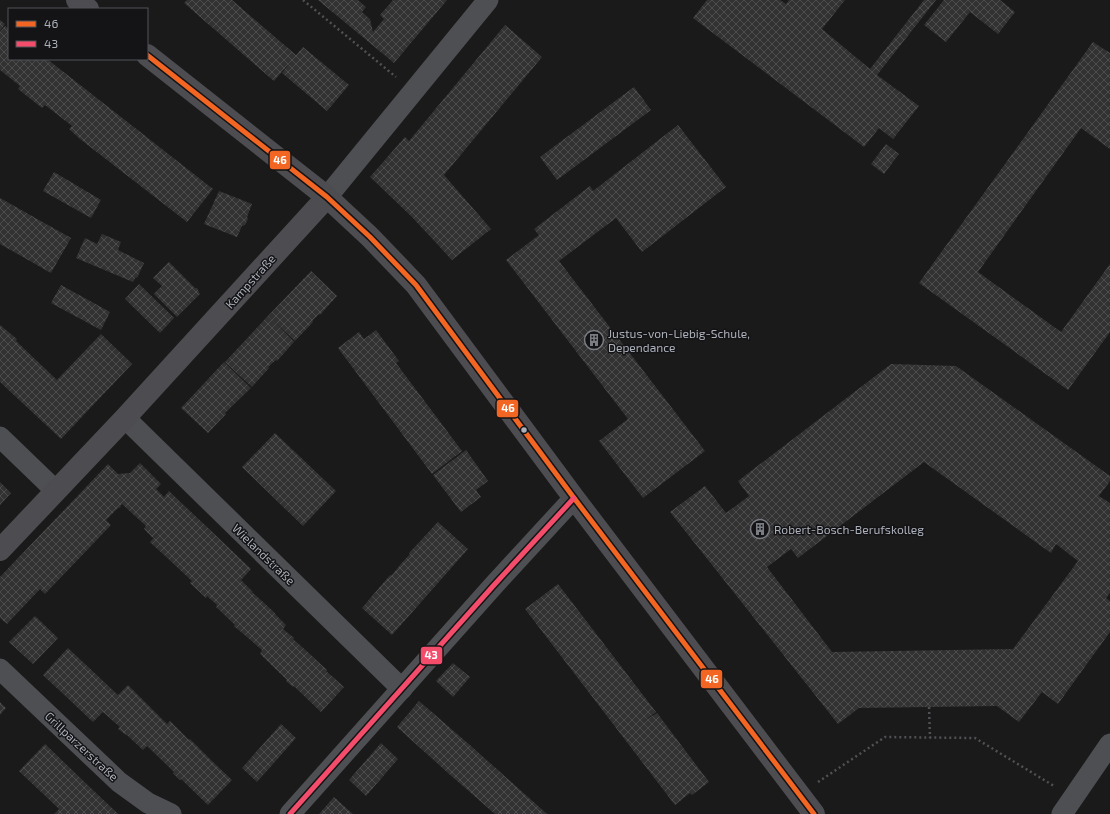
<svg xmlns="http://www.w3.org/2000/svg" width="1110" height="814" font-family="'Exo 2',sans-serif">
<style>
.building{fill:url(#building-cross-hatch);fill-rule:evenodd}
.lines{fill:none;stroke-linecap:round;stroke-linejoin:round}
.path{stroke:#505154;stroke-width:2.5;stroke-dasharray:2 3;stroke-linecap:butt}
.street{stroke:#4e4f53;stroke-width:21}
.secondary{stroke:#4d4d51;stroke-width:22}
.bus-1-casing{stroke:#141416;stroke-width:8}
.bus-2-casing{stroke:#141416;stroke-width:8}
.bus-1{stroke:#f26522;stroke-width:5}
.bus-2{stroke:#f44d6c;stroke-width:5}
.bus-dot{fill:#acb0ba;stroke:#141416;stroke-width:1.5}
.labels{text-anchor:middle;dominant-baseline:central;stroke-width:3;stroke-linejoin:round;paint-order:stroke}
.street-label{font-size:12px;fill:#acb0ba;stroke:#141416}
.poi-label{font-size:12px;fill:#acb0ba;stroke:#141416;text-anchor:start}
.line-badge{stroke:#141416;stroke-width:1.5}
.badge-label{font-size:11px;text-anchor:middle;font-weight:bold;fill:#fff}
</style>
<defs>
<pattern id="building-cross-hatch" width="8" height="8" patternUnits="userSpaceOnUse"><rect width="8" height="8" fill="#323232"/><path d="M0 0l8 8M0 8l8-8" fill="none" stroke="#4d4d4e"/></pattern>
</defs>
<rect width="100%" height="100%" fill="#1a1a1a"/>
<g class="building">
<path d="M187 0H232L296 55 303 47 349 85 327 111 282 73 291 61 274 81 184 3Z"/>
<path d="M318 0H358L366 7 362 12 370 19 373 32 384 19 380 15 393 0H447L394 63Z"/>
<path d="M707 0H780L786 4 789 0H845L822 29 870 69 924 0H936L877 75 919 106 893 139 879 128 864 147 693 18Z"/>
<path d="M944 0H1000L1015 12 998 34 970 12 946 42 924 25Z"/>
<path d="M0 20 5 24 0 31Z"/>
<path d="M505 25 542 57 444 175 491 229 452 260 411 216 370 177 405 137 409 141Z"/>
<path d="M5 26 9 29V59H47L213 189 187 222 80 139 69 129 72 126 58 115 45 105 42 108 18 89 20 86 0 70V32Z"/>
<path d="M1093 42 1110 53V149L1081 128 978 272 1061 332 1110 264V332L1068 390 919 283Z"/>
<path d="M634 87 651 110 557 180 540 157Z"/>
<path d="M678 125 726 187 642 252 616 218 559 261 705 451 643 498 599 441 628 419 506 260 539 235 534 229 590 186 593 191Z"/>
<path d="M886 144 899 154 884 174 871 164Z"/>
<path d="M54 172 101 200 91 218 43 191Z"/>
<path d="M219 191 252 204 247 217 248 219 245 225 242 226 237 237 204 224Z"/>
<path d="M0 198 71 238 51 273 0 244Z"/>
<path d="M102 234 121 242 118 250 144 263 137 278 136 277 133 282 76 258 85 238 97 244Z"/>
<path d="M169 262 195 288H197L200 294 177 317 154 294 162 286 153 278Z"/>
<path d="M311 271 337 296 320 315 319 314 312 321 313 322 295 341 268 316Z"/>
<path d="M139 284 174 318 160 333 125 299Z"/>
<path d="M61 285 110 312 101 330 51 303Z"/>
<path d="M268 316 294 342 277 361 276 360 268 367 269 368 252 387 225 362Z"/>
<path d="M0 325 17 339 16 341 57 380 101 334 132 364 61 439 0 382Z"/>
<path d="M376 330 399 361 396 363 462 451 432 474 338 348 359 332 364 339Z"/>
<path d="M224 362 251 388 225 413 226 414 208 433 181 408Z"/>
<path d="M891 364 956 366 1110 476V481L1099 496 1110 503V593L1106 598 1110 601V632L1058 704 1042 692 1019 722 997 706 859 708 838 724 670 512 705 486 726 513 749 496 738 481ZM924 462 1051 553 1056 544 1078 561 1013 649 832 652 767 567 791 549 798 558Z"/>
<path d="M275 433 336 491 303 526 242 467Z"/>
<path d="M466 450 488 481 476 490 481 497 461 512 433 475Z"/>
<path d="M140 463 161 484 156 489 164 497 169 491 251 569 241 580 253 592H252L275 613V614L286 625 283 629 294 638 293 639 301 646 327 670 326 671 344 687 321 712 294 686 293 687 286 681 287 680 260 654 262 650 234 626 235 625 216 607 217 605 207 596 206 598 190 583 192 581 150 542 161 530 153 538 144 529 146 526 122 504 120 506 121 507 118 508 106 520 111 525 45 594 40 589 7 624 0 618V577L108 464 118 474 130 473Z"/>
<path d="M0 482 11 493 0 505Z"/>
<path d="M438 522 468 549 392 635 362 608 390 575 391 576 400 565 410 554 409 553Z"/>
<path d="M558 584 594 631 579 642 594 631 656 712 643 722 657 713 709 782 692 795 690 793 675 805 525 609Z"/>
<path d="M35 616 58 638 33 664 9 642Z"/>
<path d="M68 648 118 695 128 685 167 724 170 721 189 740 190 739 214 763 232 780 208 805 181 779 180 780 173 773 174 772 147 746 143 750 126 734V735L118 729 120 727 103 712 93 722 43 675Z"/>
<path d="M453 663 470 677 453 697 436 681Z"/>
<path d="M419 701 471 746 547 814H495L448 773 397 727Z"/>
<path d="M0 702 6 708 0 715Z"/>
<path d="M281 724 296 738 257 782 242 768Z"/>
<path d="M381 743 398 759 366 796 349 780Z"/>
<path d="M45 744 95 792 118 814H54L59 809 19 771Z"/>
<path d="M334 797 353 814H319Z"/>
</g>
<g class="lines">
<g class="path">
<path d="M303 0 396 77"/>
<path d="M929 707 930 738"/>
<path d="M818 782 885 737 975 738 1054 786"/>
</g>
<g class="street">
<path d="M327 197 488 0"/>
<path d="M125 418 402 689"/>
<path d="M0 437 56 491"/>
<path d="M0 669 119 782 148 803 171 814"/>
<path d="M290 814 494 585 574 498"/>
<path d="M1062 814 1110 744"/>
</g>
<g class="secondary">
<path d="M77 0 88 9"/>
<path d="M147 55 327 197 370 237 416 285 574 498 814 814"/>
<path d="M0 550 125 418 327 197"/>
</g>
<g class="bus-1-casing">
<path id="bus-1" d="M147 55 327 197 370 237 416 285 574 498 814 814"/>
</g>
<g class="bus-2-casing">
<path id="bus-2" d="M290 814 494 585 574 498"/>
</g>
<use href="#bus-1" class="bus-1"/>
<use href="#bus-2" class="bus-2"/>
</g>
<defs>
<g id="building-ring" transform="scale(1)"><circle r="9.5" fill="#141416" stroke="#797c82" stroke-width="1.5"/><path d="M-4-6H4V6H1V3H-1V6H-4ZM-2.5-4.3h1.7v1.8h-1.7ZM.8-4.3h1.7v1.8H.8ZM-2.5-1h1.7V.8h-1.7ZM.8-1h1.7V.8H.8Z" fill="#797c82"/></g>
</defs>
<g fill-rule="evenodd">
<use href="#building-ring" x="594" y="340"/>
<use href="#building-ring" x="760" y="529"/>
</g>
<circle class="bus-dot" cx="524" cy="430" r="3.5"/>
<g class="labels">
<g class="street-label">
<text transform="translate(250 281) rotate(-48)">Kampstraße</text>
<text transform="translate(264 554) rotate(44)">Wielandstraße</text>
<text transform="translate(82 746) rotate(43)">Grillparzerstraße</text>
</g>
<g class="poi-label">
<text x="608" y="333">Justus-von-Liebig-Schule,<tspan x="608" dy="14">Dependance</tspan></text>
<text x="774" y="529">Robert-Bosch-Berufskolleg</text>
</g>
</g>
<g class="line-badge">
<rect x="269" y="150" width="22" height="20" rx="4" fill="#f26522"/>
<rect x="496" y="399" width="23" height="19" rx="4" fill="#f26522"/>
<rect x="420" y="646" width="23" height="19" rx="4" fill="#f44d6c"/>
<rect x="700" y="669" width="23" height="20" rx="4" fill="#f26522"/>
</g>
<g class="badge-label">
<text x="280" y="164">46</text>
<text x="508" y="412">46</text>
<text x="431" y="659">43</text>
<text x="712" y="683">46</text>
</g>
<rect x="8" y="8" width="140" height="52" fill="#141416" stroke="#515258"/>
<rect x="16" y="21" width="20" height="6" fill="#f26522" stroke="#515258"/>
<text x="44" y="28" font-size="12" fill="#acb0ba">46</text>
<rect x="16" y="41" width="20" height="6" fill="#f44d6c" stroke="#515258"/>
<text x="44" y="48" font-size="12" fill="#acb0ba">43</text>
</svg>
